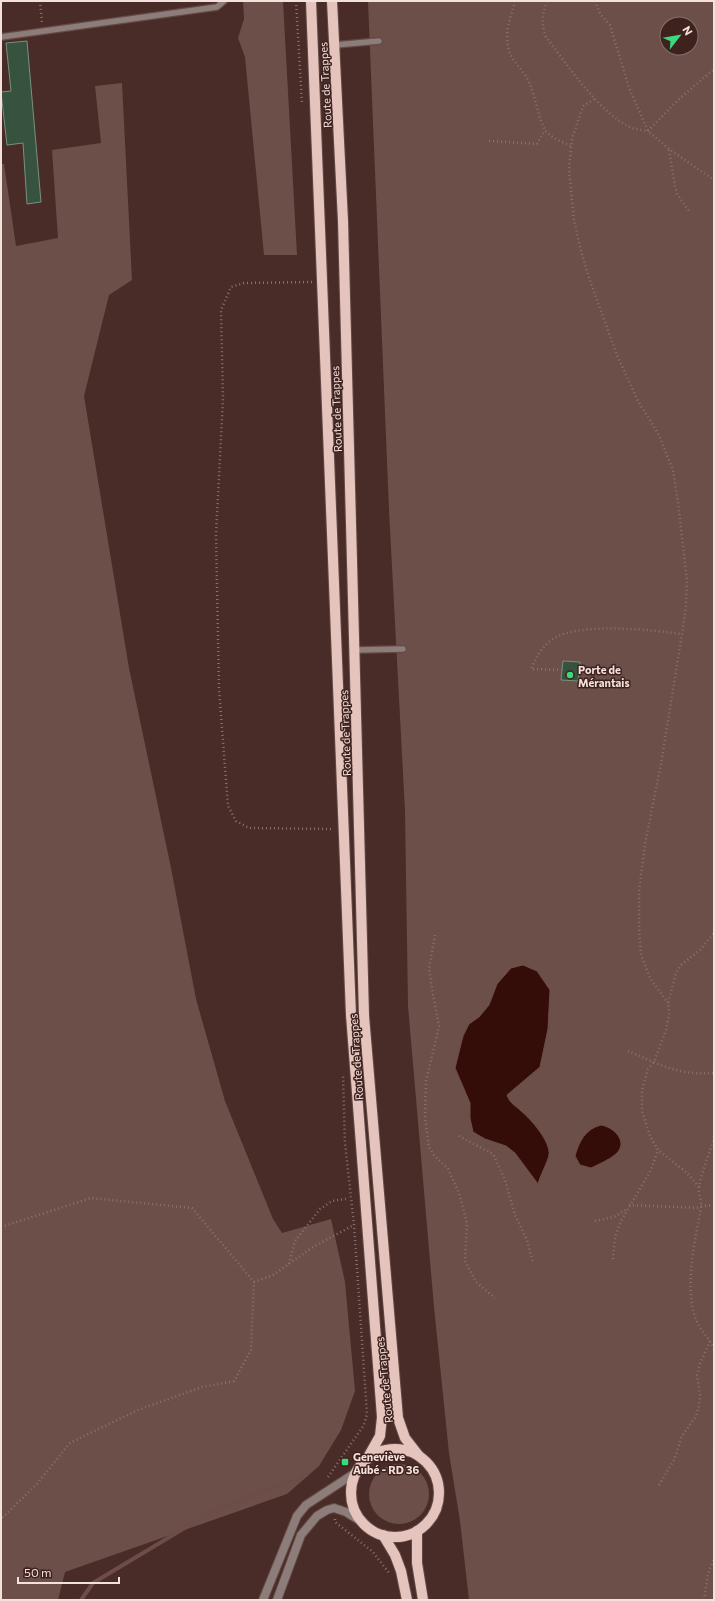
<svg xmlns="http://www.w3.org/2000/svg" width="715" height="1601" font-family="Commissioner,sans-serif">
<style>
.green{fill:#6c4f49;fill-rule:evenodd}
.water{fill:#350d08;stroke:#6e4c48}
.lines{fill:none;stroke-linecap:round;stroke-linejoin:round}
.stream{stroke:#6e4c48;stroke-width:4}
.building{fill:#37523f;stroke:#76937e}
.service-casing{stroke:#644944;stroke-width:8}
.tertiary-casing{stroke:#644944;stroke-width:10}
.primary-casing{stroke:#644944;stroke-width:12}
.path{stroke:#8b716d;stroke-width:2.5;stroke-dasharray:1 3;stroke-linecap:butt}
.service{stroke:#8d7d7a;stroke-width:5.5}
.tertiary{stroke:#8d7d7a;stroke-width:8}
.primary{stroke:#e5c4be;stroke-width:10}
.poi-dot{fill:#3dd77e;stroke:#3e221d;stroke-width:1.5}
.labels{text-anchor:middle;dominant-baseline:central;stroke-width:3;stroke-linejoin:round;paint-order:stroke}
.street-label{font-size:11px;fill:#f4e0dd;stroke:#3e221d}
.poi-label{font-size:11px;font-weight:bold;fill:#f4e0dd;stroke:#3e221d;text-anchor:start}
</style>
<rect width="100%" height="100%" fill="#492c27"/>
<g class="green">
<path d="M243 1H283L297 255H264L245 57 238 38 244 19Z"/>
<path d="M368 1H714V1600H469L460 1521 449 1453 434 1307 408 1006 405 811 389 510ZM667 24H691V48H667Z"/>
<path d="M122 83 132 280 109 295 84 396 129 668 171 868 196 999 225 1101 273 1219 282 1233 331 1219 345 1282 355 1391 341 1430 319 1466 287 1494 65 1572 58 1600H1V164H4L16 246 58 238 52 150 101 143 95 86Z"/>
<circle cx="399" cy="1494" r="30"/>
</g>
<g class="water">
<path d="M523 965 537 971 550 990 548 1029 540 1067 507 1095C510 1104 515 1105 521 1111 531 1119 551 1142 549 1155 548 1161 540 1176 538 1184L515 1153 506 1146 485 1139 473 1132 470 1118V1103L455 1068 463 1036 469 1024 479 1017 489 1005 497 984 511 968Z"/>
<path d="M601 1125C614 1127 629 1142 616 1154 609 1160 599 1164 591 1168L580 1165 575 1156C579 1142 585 1129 601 1125Z"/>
</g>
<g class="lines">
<path class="stream" d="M81 1600 93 1583 208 1514 306 1475"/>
</g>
<g class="building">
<path d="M27 41 41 202 27 204 23 143 7 145 1 92 11 91 6 43Z"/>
<path d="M563 661 580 662 578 681 561 680Z"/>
</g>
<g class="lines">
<g class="service-casing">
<g id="service">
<path d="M1 37 217 7 224 1"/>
<path d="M335 45 379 41"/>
<path d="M355 650 403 649"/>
</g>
</g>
<g class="tertiary-casing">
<g id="tertiary">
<path d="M263 1600 297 1516 306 1505 355 1473"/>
<path d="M277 1600 301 1535 317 1516 327 1510 334 1508 346 1512 362 1522"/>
</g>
</g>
<g class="primary-casing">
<g id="primary">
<path d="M311 1 351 1015 382 1417 380 1436 367 1459"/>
<path d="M332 1 343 221 364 1016 398 1418 405 1438 419 1456"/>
<circle cx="395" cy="1493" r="44"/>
<path d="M417 1531V1563L423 1600"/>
<path d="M383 1535 395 1555 401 1571 407 1600"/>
</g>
</g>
<g class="path">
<path d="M40 1 42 23"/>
<path d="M296 1 302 104"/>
<path d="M515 1C511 16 505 30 508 46 510 60 522 68 528 80 536 96 537 115 545 130 551 138 562 142 571 146"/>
<path d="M547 1C542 15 541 23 546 37 566 63 603 119 635 129 639 130 643 130 647 131"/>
<path d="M595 1 600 14 610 25 629 88 648 131 669 149 714 180"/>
<path d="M594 99 583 106 572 139 569 169 574 220 581 251 589 278 617 355 638 401 659 435 673 470 678 502 687 581 686 605 682 634 661 764 645 844 639 891V927L641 955 650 978 668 1003"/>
<path d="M648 131 678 100 714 69"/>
<path d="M489 141 537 144 545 130"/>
<path d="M669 150 675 186 677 194 689 211"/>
<path d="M312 282 244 283 231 287 221 310 223 399 216 535 219 689 228 806 236 821 249 828 333 829"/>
<path d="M562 670 531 669C536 658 540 649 550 641 574 621 652 630 682 634"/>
<path d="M435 935 429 968 433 995 439 1026 426 1081 425 1118 429 1147 434 1155 448 1169 459 1193 467 1223 465 1261 476 1282 495 1298"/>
<path d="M628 1051C649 1060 672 1072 695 1073 702 1074 708 1073 714 1073"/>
<path d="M459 1136 493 1154 505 1180 515 1215 527 1240 533 1263"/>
<path d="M699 1187 686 1172 658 1150 650 1136 642 1111V1090L648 1069 654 1062 666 1030 669 1014 668 1003 676 973 681 965 700 950 714 933"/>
<path d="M629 1205 700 1208"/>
<path d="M701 1206 714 1205"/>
<path d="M595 1221 614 1217 627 1209"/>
<path d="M1 1227 91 1198 192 1208 254 1282 251 1350 234 1381 202 1387 138 1410 70 1443 37 1484 1 1519"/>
<path d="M613 1259 615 1237 621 1221 651 1170 658 1150"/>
<path d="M289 1264 295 1241 320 1209 332 1201 346 1199"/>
<path d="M254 1282 273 1275 313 1247 354 1225"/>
<path d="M710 1341 714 1349"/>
<path d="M714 1448V1474"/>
<path d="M328 1477 364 1425 367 1414 354 1225 345 1143 343 1076"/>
<path d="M659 1485 674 1460 682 1436 696 1416 699 1406 700 1395 697 1375 700 1364 710 1341C706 1336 702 1331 699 1326 682 1296 695 1240 701 1208 702 1201 698 1194 699 1187 702 1170 710 1153 714 1137"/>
<path d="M335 1519V1522L373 1552 389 1573"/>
<path d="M704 1600 708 1574 714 1558"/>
</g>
<use href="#service" class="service"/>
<use href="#tertiary" class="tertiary"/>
<use href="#primary" class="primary"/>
</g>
<g class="poi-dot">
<circle cx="570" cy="675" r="4"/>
<rect x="341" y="1458" width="8" height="8" rx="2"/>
</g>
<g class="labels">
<g class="street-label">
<text transform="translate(325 85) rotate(-93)">Route de Trappes</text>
<text transform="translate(336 409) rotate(-92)">Route de Trappes</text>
<text transform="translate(345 733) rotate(-92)">Route de Trappes</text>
<text transform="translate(356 1057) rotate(-94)">Route de Trappes</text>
<text transform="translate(384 1380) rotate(-96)">Route de Trappes</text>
</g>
<g class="poi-label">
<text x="578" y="669">Porte de<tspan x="578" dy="13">Mérantais</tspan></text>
<text x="353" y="1456">Geneviève<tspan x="353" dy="13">Aubé - RD 36</tspan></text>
</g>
</g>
<rect width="715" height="1601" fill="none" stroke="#f4e0dd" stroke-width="4"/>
<g transform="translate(679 36) rotate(59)"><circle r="19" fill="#3e221d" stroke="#876e6a"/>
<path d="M0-3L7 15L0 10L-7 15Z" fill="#3dd77e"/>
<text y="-6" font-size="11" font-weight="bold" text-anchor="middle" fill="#f4e0dd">N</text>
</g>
<path d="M18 1577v6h101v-6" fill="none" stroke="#f4e0dd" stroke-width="2"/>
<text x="24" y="1577" font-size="12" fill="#f4e0dd" stroke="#3e221d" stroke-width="3" paint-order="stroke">50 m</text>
</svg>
